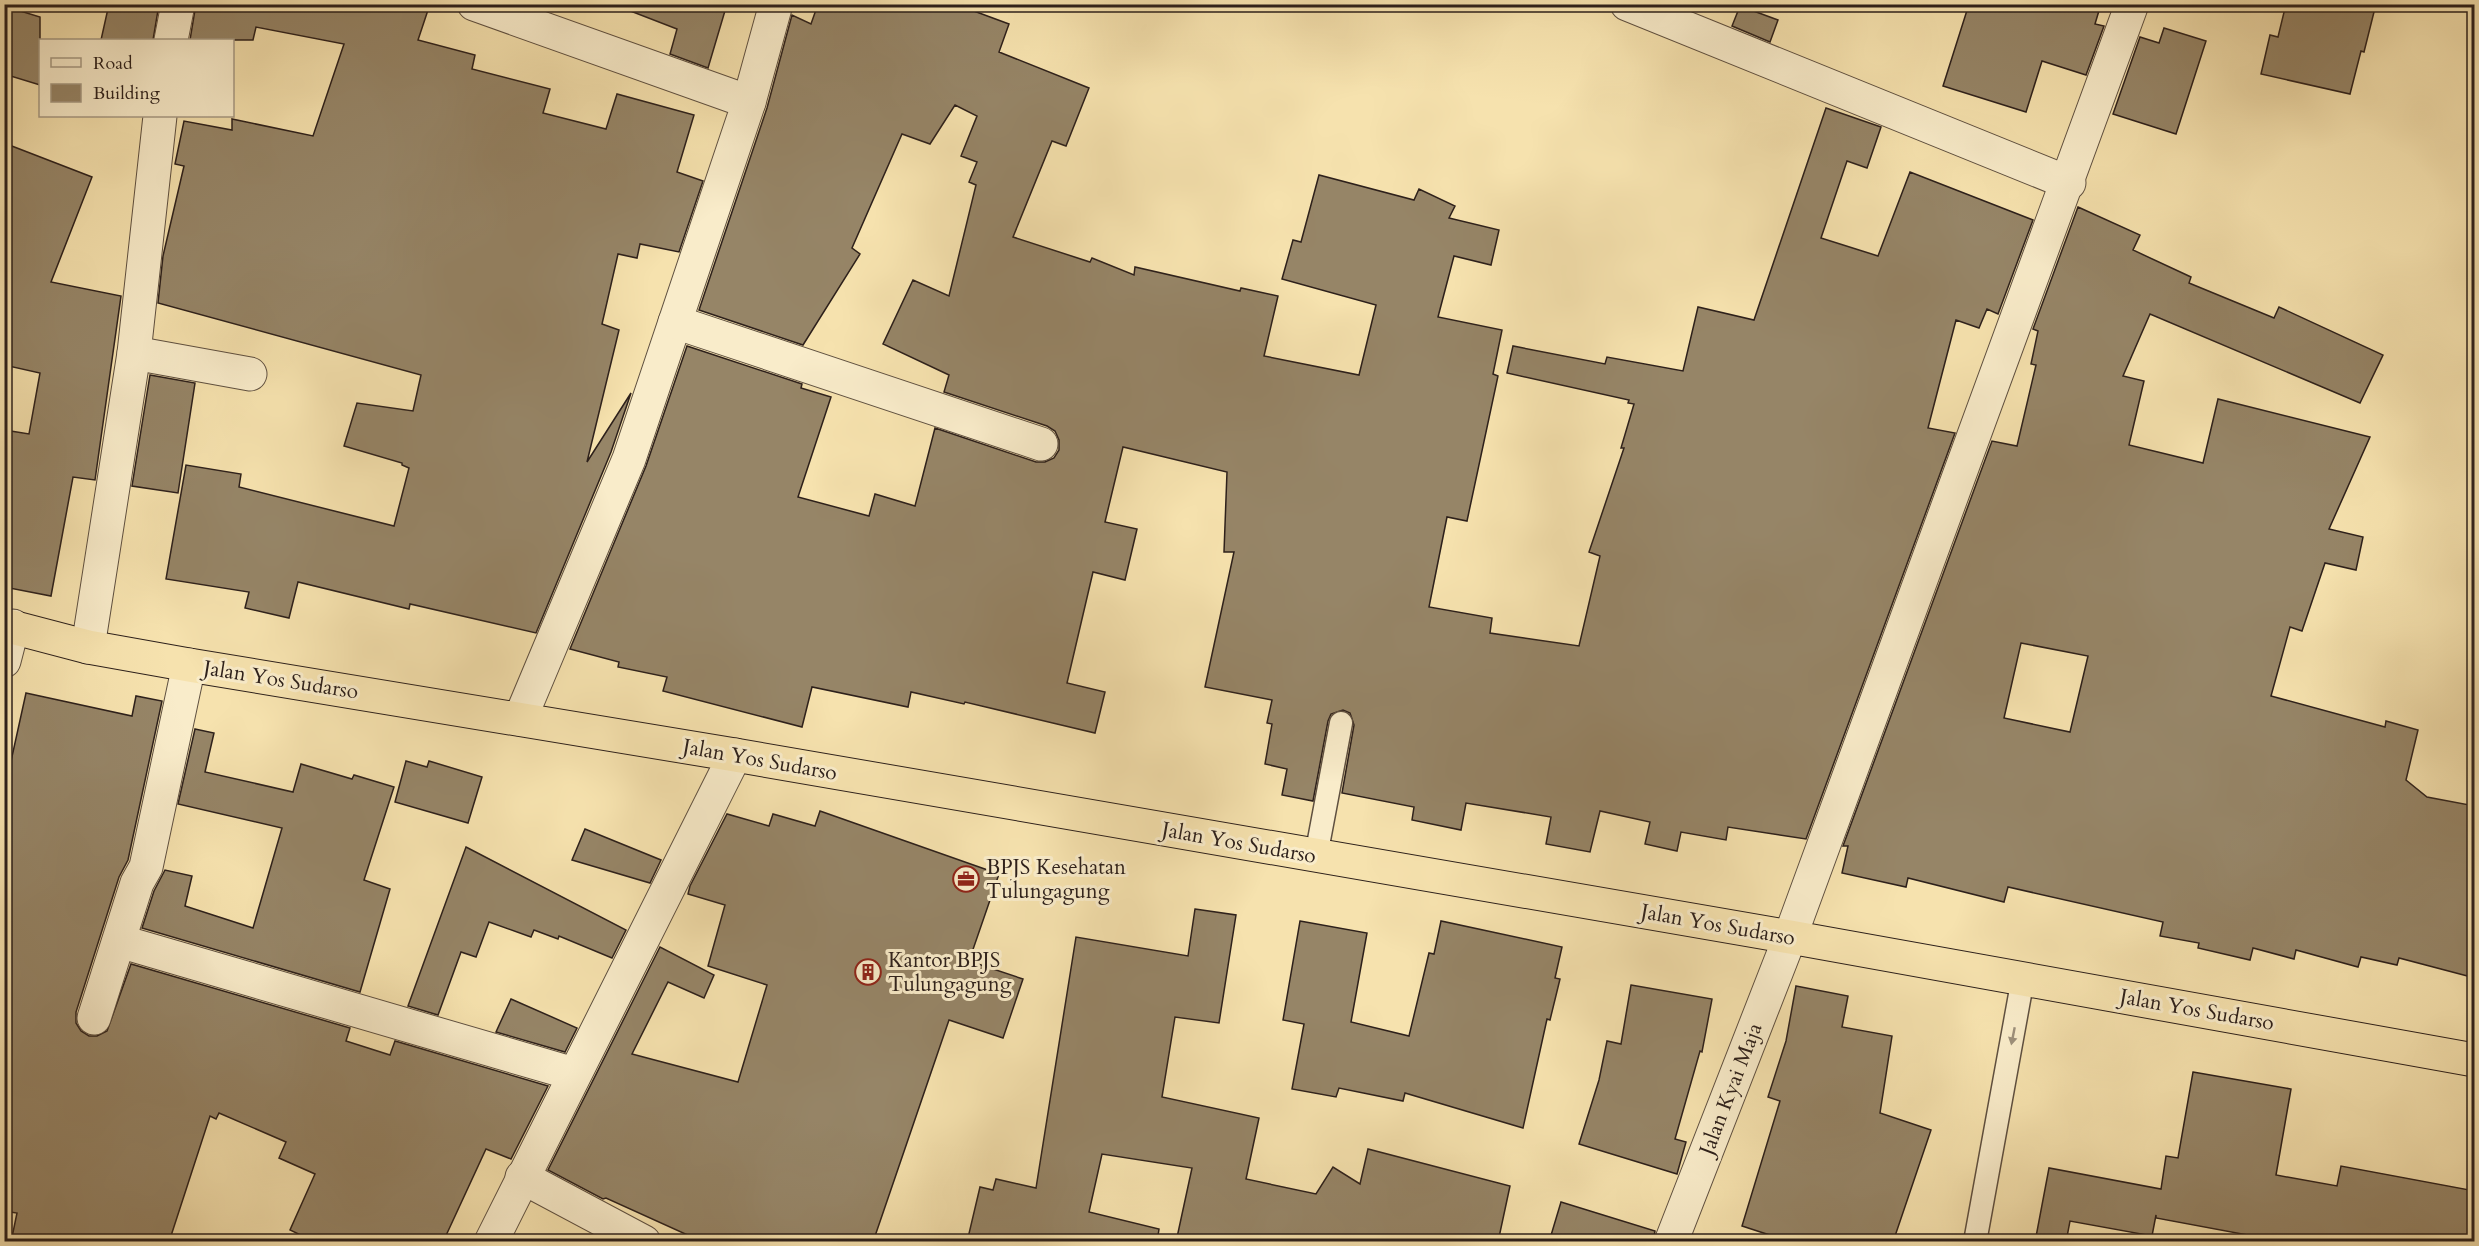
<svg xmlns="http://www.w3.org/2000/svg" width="2479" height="1246" font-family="Cardo,serif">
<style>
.building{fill:#968567;stroke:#2d201b;stroke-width:1.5;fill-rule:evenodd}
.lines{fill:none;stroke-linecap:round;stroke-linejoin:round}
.service-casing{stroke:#5f5040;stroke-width:25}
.minor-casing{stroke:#5f5040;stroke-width:35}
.tertiary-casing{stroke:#5f5040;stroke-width:35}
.trunk-casing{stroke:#2d201b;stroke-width:35}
.service{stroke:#f9ecca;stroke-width:22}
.minor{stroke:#f9ecca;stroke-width:33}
.tertiary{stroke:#f9ecca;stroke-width:33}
.trunk{stroke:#f6e2ae;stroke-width:33}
.oneway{fill:#9d907b}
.labels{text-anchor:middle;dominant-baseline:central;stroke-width:6;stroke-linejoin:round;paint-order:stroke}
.street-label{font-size:21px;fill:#2d201b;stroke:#f9ecca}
.poi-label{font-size:21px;fill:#2d201b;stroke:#f9ecca;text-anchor:start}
</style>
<rect width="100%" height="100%" fill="#f6e2ae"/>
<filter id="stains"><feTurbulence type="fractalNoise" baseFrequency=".00333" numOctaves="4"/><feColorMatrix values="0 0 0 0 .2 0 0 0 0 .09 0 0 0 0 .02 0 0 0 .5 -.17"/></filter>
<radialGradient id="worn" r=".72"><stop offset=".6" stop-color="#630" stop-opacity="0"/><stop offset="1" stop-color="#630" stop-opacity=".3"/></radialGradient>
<g class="building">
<path d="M109 4H159L153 40H101Z"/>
<path d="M196 4H430L418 40 475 55 472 69 550 89 543 113 606 129 617 94 694 115 677 172 703 181 679 252 640 244 637 258 618 254 602 324 619 330 587 462 631 393 611 452 536 633 410 604 409 609 298 582 289 618 245 608 249 592 166 579 186 465 241 474 239 487 394 526 409 468 402 465V463L344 446 357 403 413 411 421 375 158 303 163 256 184 166 175 164 184 121 232 130V119L313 136 344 44 256 27 253 40H190Z"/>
<path d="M620 4H727L708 68 670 54 677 29 620 7Z"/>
<path d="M818 4H955L1009 24 999 52 1089 88 1066 146 1052 141 1013 237 1090 262 1092 258 1134 275 1135 267 1240 291 1241 288 1278 296 1264 356 1359 375 1376 305 1282 279 1293 240 1301 242 1319 175 1414 200 1419 189 1455 206 1449 218 1499 230 1491 265 1454 256 1438 317 1502 330 1493 374 1498 376 1467 521 1447 517 1429 607 1492 618 1490 633 1579 646 1600 556 1589 552 1624 448H1621L1634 404 1628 403 1629 400 1507 373 1513 346 1605 364 1607 357 1683 371 1698 307 1754 320 1826 108 1881 127 1867 168 1847 161 1821 238 1878 256 1910 172 2033 220 1998 314 1987 309 1979 328 1956 320 1928 428 1955 433 1806 839 1728 827 1726 840 1681 832 1677 851 1645 844 1650 822 1600 811 1590 852 1546 844 1551 817 1466 803 1461 830 1412 820 1414 807 1342 793 1354 725 1350 713 1343 710 1331 714 1328 721 1313 801 1282 795 1287 769 1265 764 1272 724 1267 723 1272 700 1205 687 1234 552H1224L1227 472 1123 447 1105 522 1137 529 1125 580 1093 572 1067 683 1105 692 1095 733 965 702 964 704 911 692 908 707 812 687 802 727 663 691 667 677 618 667 619 662 570 649 646 466 687 346 802 384 801 388 831 397 798 497 869 516 875 494 915 506 935 428 1036 462H1045L1054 458 1059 450V440L1055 431 1047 426 944 392 949 375 883 344 913 280 949 296 976 185 969 182 977 162 961 156 977 116 955 105 930 144 902 134 852 248 860 254 803 345 699 310 767 108 792 15 811 24Z"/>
<path d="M1969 4H2101L2095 24 2104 26 2086 75 2042 61 2026 112 1943 86Z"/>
<path d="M2286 4H2376L2364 52 2361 51 2350 94 2261 74 2270 35 2278 37Z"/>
<path d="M4 6 40 17V85L4 74Z"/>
<path d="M1740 6 1778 20 1770 42 1732 26Z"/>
<path d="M2164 28 2206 41 2176 134 2113 114 2140 37 2159 43Z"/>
<path d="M4 143 92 177 51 282 121 296 95 480 73 477 51 596 4 587V430L29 434 40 373 4 365Z"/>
<path d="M2078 207 2140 235 2133 250 2191 277 2189 283 2274 318 2279 307 2383 355 2360 403 2150 314 2123 376 2144 381 2129 445 2203 463 2218 399 2370 437 2329 529 2363 537 2356 570 2325 563 2302 631 2290 627 2271 696 2385 727 2386 721 2418 730 2406 780 2427 797 2475 806V978L2399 958 2397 965 2361 957 2358 967 2296 950 2294 959 2253 948 2250 960 2198 948 2199 943 2160 936 2163 922 2008 887 2004 902 1908 878 1906 887 1842 873 1848 846H1843L1992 441 2017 446 2036 365 2031 364 2038 331 2033 329ZM2021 643 2088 656 2070 732 2004 718Z"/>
<path d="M150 375 195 383 178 493 132 486Z"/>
<path d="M26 693 132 716 136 696 162 701 128 860 119 877 76 1012V1023L81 1031 89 1036H97L107 1031 131 964 350 1028 346 1041 390 1055 395 1041 548 1086 511 1159 486 1149 443 1242H315L290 1230 315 1174 279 1158 286 1142 219 1113 216 1119 210 1116 169 1242H11L17 1213 4 1211V793Z"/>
<path d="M195 729 214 733 205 772 293 792 301 764 352 779 354 775 394 787 364 880 390 889 360 992 142 928 154 891 165 870 192 876 185 906 253 928 282 828 178 804Z"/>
<path d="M406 761 427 767 429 761 482 777 468 823 395 802Z"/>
<path d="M820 811 999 874 969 961 1023 979 1003 1038 949 1020 873 1242H703L606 1198 603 1199 548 1170 660 947 714 975 704 998 668 982 632 1054 738 1082 767 985 708 966 725 905 688 894 690 886 727 814 769 826 773 814 815 826Z"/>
<path d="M585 829 661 860 650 883 572 860Z"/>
<path d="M466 847 626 930 612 958 559 936 558 939 534 930 531 937 489 922 476 957 461 952 438 1015 408 1006Z"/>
<path d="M1195 909 1236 915 1219 1023 1175 1017 1162 1097 1259 1118 1246 1179 1316 1194 1333 1167 1360 1184 1368 1149 1510 1186 1498 1242H1176L1192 1168 1102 1154 1089 1212 1159 1229 1157 1242H967L980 1187 993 1190 996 1179 1036 1188 1076 937 1188 956Z"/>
<path d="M1300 921 1367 933 1351 1022 1409 1036 1429 953 1434 954 1441 921 1562 947 1555 978 1560 979 1550 1020 1547 1019 1523 1128 1405 1093 1403 1101 1339 1088 1336 1097 1292 1089 1304 1024 1283 1020Z"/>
<path d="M1631 985 1712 999 1702 1052 1700 1051 1675 1139 1686 1142 1677 1174 1579 1144 1599 1080 1607 1041 1621 1044Z"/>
<path d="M1796 986 1848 996 1842 1027 1892 1036 1880 1113 1931 1130 1893 1242H1791L1742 1226 1780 1101 1768 1097 1786 1041Z"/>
<path d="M511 999 577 1028 565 1052 496 1032Z"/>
<path d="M2193 1072 2291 1089 2276 1175 2337 1186 2341 1166 2475 1191V1242H2285L2156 1218V1215L2152 1236 2070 1221 2066 1242H2035L2049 1168 2161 1189 2166 1156 2178 1158Z"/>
<path d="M1561 1202 1655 1231 1653 1242H1549Z"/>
</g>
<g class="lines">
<g class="service-casing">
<g id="service">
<path d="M1316 856 1341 723"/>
<path d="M1975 1242 2023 978"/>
</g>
</g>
<g class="minor-casing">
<g id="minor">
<path d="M474 4 749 102 629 459 520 719"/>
<path d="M1627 4 2069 183"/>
<path d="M171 40 178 4"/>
<path d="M749 102 776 4"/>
<path d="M675 322 1041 444"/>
<path d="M134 353 250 374"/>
<path d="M88 647 134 353 160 116"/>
<path d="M4 661 13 626"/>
<path d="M119 941 574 1074"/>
<path d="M94 1018 137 883 146 867 189 665"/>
<path d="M522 1177 644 1242"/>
<path d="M491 1242 735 755"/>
</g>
</g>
<g class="tertiary-casing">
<path id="tertiary" d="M1671 1242 1790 937 2132 4"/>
</g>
<g class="trunk-casing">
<path id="trunk" d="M4 625 88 647 189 665 735 755 1790 937 2474 1060"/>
</g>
<use href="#service" class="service"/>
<use href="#minor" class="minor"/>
<use href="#tertiary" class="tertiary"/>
<use href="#trunk" class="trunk"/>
</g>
<defs><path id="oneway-solid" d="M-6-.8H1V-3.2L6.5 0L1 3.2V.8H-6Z" transform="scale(1.5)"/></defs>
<use class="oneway" href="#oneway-solid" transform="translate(2013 1036) rotate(101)"/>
<defs>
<g id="office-ring" transform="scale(1.35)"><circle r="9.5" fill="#f9ecca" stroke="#8f2418" stroke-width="1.5"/><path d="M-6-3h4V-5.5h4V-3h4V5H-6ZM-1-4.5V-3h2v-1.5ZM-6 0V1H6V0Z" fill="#8f2418"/></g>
<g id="building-ring" transform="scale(1.35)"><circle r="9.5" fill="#f9ecca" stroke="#8f2418" stroke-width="1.5"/><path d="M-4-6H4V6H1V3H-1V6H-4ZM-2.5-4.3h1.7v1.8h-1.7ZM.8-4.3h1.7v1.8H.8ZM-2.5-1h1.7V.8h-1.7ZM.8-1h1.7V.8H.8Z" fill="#8f2418"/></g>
</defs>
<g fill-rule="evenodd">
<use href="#office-ring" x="966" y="879"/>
<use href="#building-ring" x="868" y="972"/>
</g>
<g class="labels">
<g class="street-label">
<text transform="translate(281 680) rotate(9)">Jalan Yos Sudarso</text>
<text transform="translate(760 760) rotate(10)">Jalan Yos Sudarso</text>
<text transform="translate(1239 843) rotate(10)">Jalan Yos Sudarso</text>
<text transform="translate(1718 925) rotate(10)">Jalan Yos Sudarso</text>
<text transform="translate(2197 1010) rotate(10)">Jalan Yos Sudarso</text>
<text transform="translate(1731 1089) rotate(-69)">Jalan Kyai Maja</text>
</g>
<g class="poi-label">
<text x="986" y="867">BPJS Kesehatan<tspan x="986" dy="24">Tulungagung</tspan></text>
<text x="888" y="960">Kantor BPJS<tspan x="888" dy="24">Tulungagung</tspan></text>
</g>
</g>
<rect width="2479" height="1246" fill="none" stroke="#f6e2ae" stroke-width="24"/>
<rect x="6" y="6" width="2467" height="1234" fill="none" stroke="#2d201b" stroke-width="3"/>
<rect x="12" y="12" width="2455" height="1222" fill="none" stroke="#2d201b" stroke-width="1.5"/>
<rect x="39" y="39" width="195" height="78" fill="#f9ecca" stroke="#a79a84" stroke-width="1.5"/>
<rect x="51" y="58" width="30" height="9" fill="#f9ecca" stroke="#a79a84" stroke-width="1.5"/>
<text x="93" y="69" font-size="18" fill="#2d201b">Road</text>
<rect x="51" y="84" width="30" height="18" fill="#968567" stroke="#a79a84" stroke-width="1.5"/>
<text x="93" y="99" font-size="18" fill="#2d201b">Building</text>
<rect width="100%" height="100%" filter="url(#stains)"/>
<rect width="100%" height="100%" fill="url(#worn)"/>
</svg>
